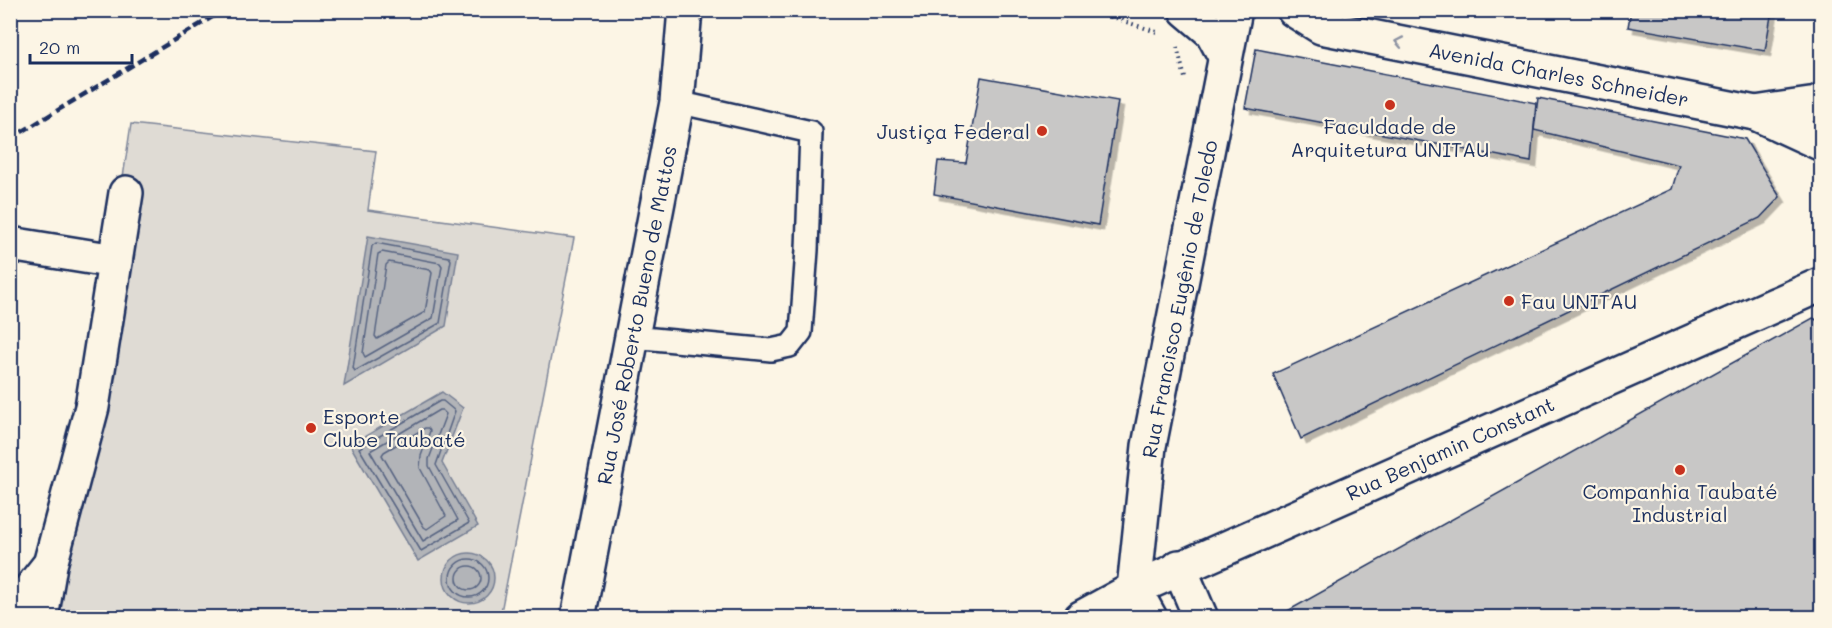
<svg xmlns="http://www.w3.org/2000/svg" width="1832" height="628" font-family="Mali,sans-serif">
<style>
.green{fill:#dfdbd4;stroke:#7d8599;stroke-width:1.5}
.water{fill:#b2b4b8;stroke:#767f94;stroke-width:1.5}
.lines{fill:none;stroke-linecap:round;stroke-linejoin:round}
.shore{stroke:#576482;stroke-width:1.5}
.building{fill:#c8c7c6;stroke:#1b2f5e;stroke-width:1.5;filter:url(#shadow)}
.service-casing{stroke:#1b2f5e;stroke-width:26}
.minor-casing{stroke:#1b2f5e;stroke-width:38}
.secondary-casing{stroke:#1b2f5e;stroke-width:38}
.primary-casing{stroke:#1b2f5e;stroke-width:38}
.path{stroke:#1b2f5e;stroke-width:4;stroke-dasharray:1.5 4.5;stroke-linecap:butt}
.service{stroke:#fcf5e5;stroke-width:21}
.minor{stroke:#fcf5e5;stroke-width:33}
.secondary{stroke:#fcf5e5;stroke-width:33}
.primary{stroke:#fcf5e5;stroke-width:33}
.rail{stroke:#1b2f5e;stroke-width:4.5;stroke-dasharray:9 4.5;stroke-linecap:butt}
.oneway{stroke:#8c92a2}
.poi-dot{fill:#c8321e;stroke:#fcf5e5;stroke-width:2}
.labels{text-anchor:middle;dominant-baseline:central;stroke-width:4.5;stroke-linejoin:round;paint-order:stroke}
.street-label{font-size:20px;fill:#1b2f5e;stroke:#fcf5e5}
.poi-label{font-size:20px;fill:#1b2f5e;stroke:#fcf5e5}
</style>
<defs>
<filter id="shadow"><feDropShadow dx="5.5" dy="5.5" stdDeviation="0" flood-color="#0004"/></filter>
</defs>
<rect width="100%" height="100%" fill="#fcf5e5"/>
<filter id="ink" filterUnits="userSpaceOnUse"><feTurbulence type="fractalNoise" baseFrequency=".0167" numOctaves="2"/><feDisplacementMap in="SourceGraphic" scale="12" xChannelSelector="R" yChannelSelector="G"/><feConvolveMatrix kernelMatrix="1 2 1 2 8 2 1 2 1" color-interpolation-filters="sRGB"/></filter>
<g filter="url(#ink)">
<path class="green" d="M131 124 376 151 368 210 574 238 500 617 57 618Z"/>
<g class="water">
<path d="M368 236 458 252 446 326 344 386Z"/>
<path d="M442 392 463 408 442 463 478 526 418 561 350 445Z"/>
<circle cx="469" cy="578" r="25"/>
</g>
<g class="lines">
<g class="shore">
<path d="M376 243 449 257 451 260 440 323 355 371 353 368 372 246Z"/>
<path d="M382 252 440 263 442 266 433 318 365 357 363 353 378 254Z"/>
<path d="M389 262 430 270 432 273 425 312 377 339 375 336 386 265Z"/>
<path d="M440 401H443L455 411 436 465 469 523 421 551 359 448Z"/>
<path d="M439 410H442L446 414 429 459V466L458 520 423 541 370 451Z"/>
<path d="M425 428H428L430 431 421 456 420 468 446 516 427 529 424 527 382 455 384 452Z"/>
<circle cx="469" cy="578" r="19"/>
<circle cx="469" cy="578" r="12"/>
</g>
</g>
<g class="building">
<path d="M1631 10H1772L1765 51 1628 27Z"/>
<path d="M1256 49 1536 103 1531 162 1245 108Z"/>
<path d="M981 77 1118 101 1098 225 934 194 938 161 966 163Z"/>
<path d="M1538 98 1745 139 1780 197 1760 218 1301 439 1273 374 1672 189 1679 165 1534 130Z"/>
<path d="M1813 318 1822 323V618H1275Z"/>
</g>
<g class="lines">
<g class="service-casing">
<path id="service" d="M632 337 771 350 790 346 801 332 807 250 811 132 677 102"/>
</g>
<g class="minor-casing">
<g id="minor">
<path d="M10 244 115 261"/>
<path d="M10 615 47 568"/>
<path d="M41 618 50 565 92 407 126 193"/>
<path d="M578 618 677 102 685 10"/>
</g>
</g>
<g class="secondary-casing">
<g id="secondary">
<path d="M1179 567 1201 618"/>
<path d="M1081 618 1134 589 1150 618"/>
</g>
</g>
<g class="primary-casing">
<g id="primary">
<path d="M1186 10 1212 32 1225 56"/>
<path d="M1294 10 1321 27 1755 113 1822 144"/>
<path d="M1755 113 1817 104 1822 101"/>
<path d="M1134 589 1822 284"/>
<path d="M1134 589 1149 446 1235 10"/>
</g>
</g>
<g class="path">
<path d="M1074 10 1111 17 1160 33"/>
<path d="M1177 47 1185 78"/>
</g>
<use href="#service" class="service"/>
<use href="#minor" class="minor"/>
<use href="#secondary" class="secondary"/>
<use href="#primary" class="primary"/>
<path class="rail" d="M10 139 224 10"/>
</g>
<defs><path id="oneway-chevron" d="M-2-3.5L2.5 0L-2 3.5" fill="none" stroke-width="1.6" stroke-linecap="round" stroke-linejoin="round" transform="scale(1.5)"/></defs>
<use class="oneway" href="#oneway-chevron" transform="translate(1399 42) rotate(-169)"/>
</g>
<g class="poi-dot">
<circle cx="1390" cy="105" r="6"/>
<circle cx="1042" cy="131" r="6"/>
<circle cx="1509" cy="301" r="6"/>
<circle cx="311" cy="428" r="6"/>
<circle cx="1680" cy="470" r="6"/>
</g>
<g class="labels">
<g class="street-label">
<text transform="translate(1559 74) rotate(11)">Avenida Charles Schneider</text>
<text transform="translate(1179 299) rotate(-79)">Rua Francisco Eugênio de Toledo</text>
<text transform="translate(636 315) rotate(-79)">Rua José Roberto Bueno de Mattos</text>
<text transform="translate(1450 448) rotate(-24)">Rua Benjamin Constant</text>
</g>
<g class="poi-label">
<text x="1390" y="126">Faculdade de<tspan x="1390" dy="23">Arquitetura UNITAU</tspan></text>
<text x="1030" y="131" text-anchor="end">Justiça Federal</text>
<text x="1521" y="301" text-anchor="start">Fau UNITAU</text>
<text x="323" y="416" text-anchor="start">Esporte<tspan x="323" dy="23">Clube Taubaté</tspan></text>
<text x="1680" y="491">Companhia Taubaté<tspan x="1680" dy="23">Industrial</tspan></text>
</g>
</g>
<rect width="1832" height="628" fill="none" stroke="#fcf5e5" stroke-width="36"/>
<rect x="18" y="18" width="1796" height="592" fill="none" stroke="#1b2f5e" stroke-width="2" filter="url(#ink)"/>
<path d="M30 54v9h102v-9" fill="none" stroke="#1b2f5e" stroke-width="3"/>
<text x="39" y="54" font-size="18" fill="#1b2f5e" stroke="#fcf5e5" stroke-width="4.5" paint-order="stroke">20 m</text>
</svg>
